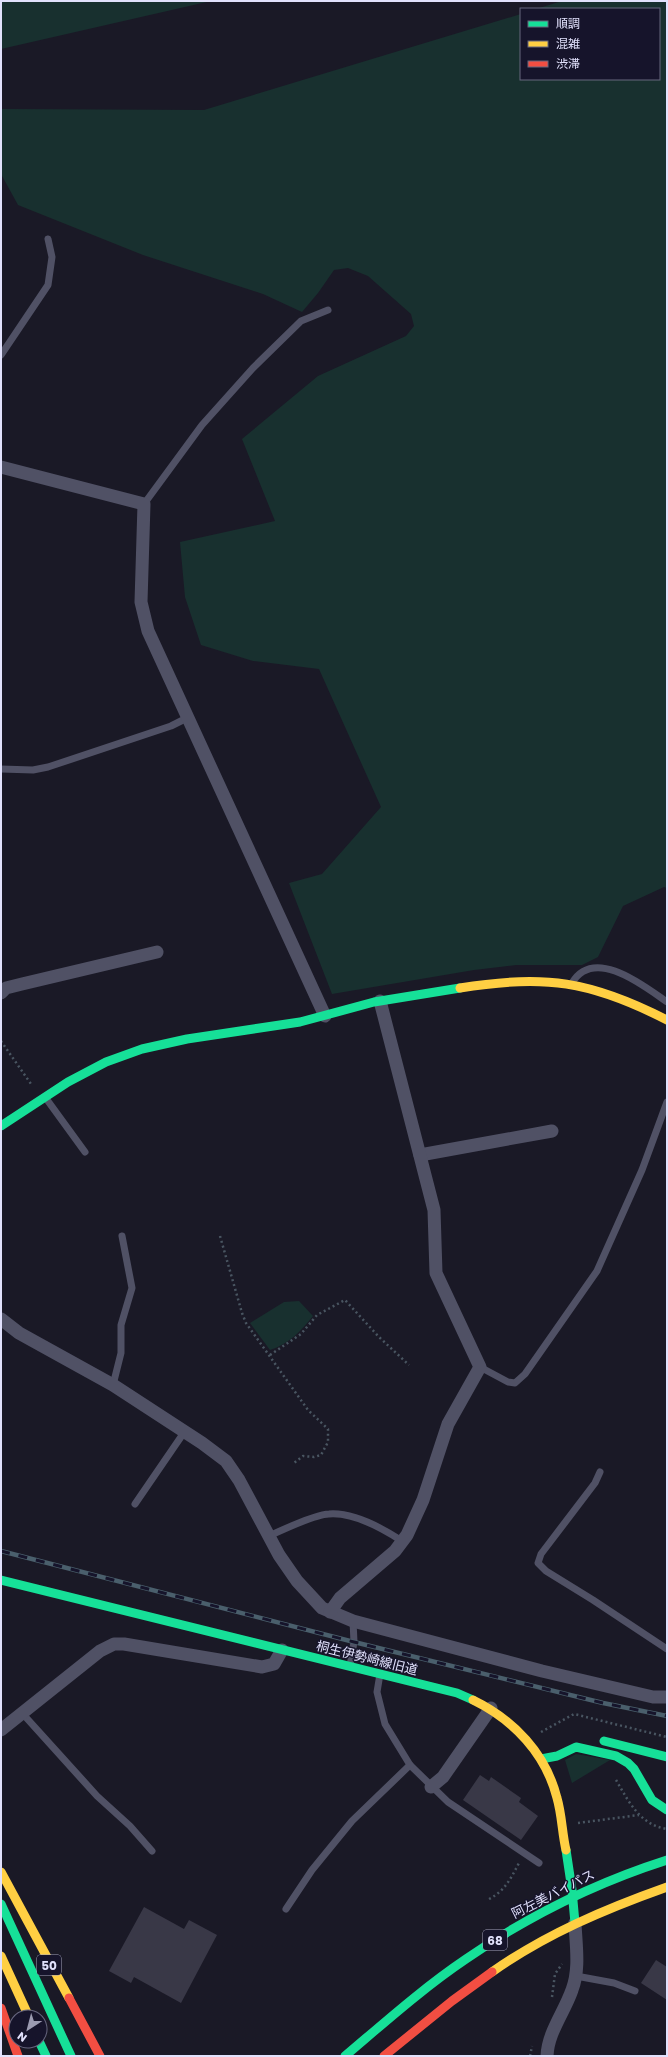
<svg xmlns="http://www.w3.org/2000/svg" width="668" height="2057" font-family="Poppins,'Noto Sans JP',sans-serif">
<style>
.green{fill:#18302f}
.building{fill:#393847}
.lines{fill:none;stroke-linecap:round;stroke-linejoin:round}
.path{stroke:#495561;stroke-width:2.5;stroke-dasharray:2 3;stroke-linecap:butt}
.lane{stroke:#505165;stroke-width:7}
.street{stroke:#505165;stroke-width:13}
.fast{stroke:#16e098;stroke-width:9}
.slow{stroke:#ffcf43;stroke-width:9}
.jam{stroke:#f24e42;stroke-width:9}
.rail-casing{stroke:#4a5f6c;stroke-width:4.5}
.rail{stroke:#16142b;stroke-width:3;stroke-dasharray:9;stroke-linecap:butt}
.labels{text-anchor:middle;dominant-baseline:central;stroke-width:3;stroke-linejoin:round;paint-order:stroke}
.shield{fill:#16142b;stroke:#a4a4bd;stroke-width:1}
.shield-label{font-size:12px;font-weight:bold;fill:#e1e1fc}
.street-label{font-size:13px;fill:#e1e1fc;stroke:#16142b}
</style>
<rect width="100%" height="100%" fill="#1a1926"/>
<g class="green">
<path d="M1 1H211L1 49Z"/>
<path d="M562 1H667V888L664 887 623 906 598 957 582 965H516L474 970 332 994 289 883 322 874 381 807 319 669 253 661 201 645 185 597 180 542 275 521 242 439 318 376 406 336 414 326 411 314 368 276 348 268 334 270 318 293 302 312 263 294 143 255 18 205 1 174V109L204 110 521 14V79H659V9H536Z"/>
<path d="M299 1301 313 1316C301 1331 289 1344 270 1350L250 1323 284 1302Z"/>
<path d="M576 1754 610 1760 572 1783 565 1760Z"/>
</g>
<g class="building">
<path d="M480 1775 489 1781 491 1777 521 1798 519 1802 538 1816 521 1840 463 1800Z"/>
<path d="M144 1907 184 1929 189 1920 217 1935 181 2003 134 1977 131 1983 109 1971Z"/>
<path d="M656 1960 667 1967V2000L641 1983Z"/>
</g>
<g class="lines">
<g class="path">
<path d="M1 1041 31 1084"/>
<path d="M220 1236 242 1313 246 1323 308 1410 328 1429V1442L321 1455 314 1457 303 1456 294 1463"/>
<path d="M270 1355 301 1334 317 1315 345 1300 379 1337 409 1365"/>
<path d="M541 1732 574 1714 667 1737"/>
<path d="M616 1780C629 1802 640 1825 667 1829"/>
<path d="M578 1823 639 1815"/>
<path d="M489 1899C505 1891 511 1878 519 1863"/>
<path d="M552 1997 555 1974 562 1964"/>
<path d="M530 2056 532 2046"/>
</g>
<g class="lane">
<path d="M1 355 48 285 52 257 48 239"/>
<path d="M144 504 202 425 253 368 301 321 328 310"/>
<path d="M1 769 33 770 48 767 171 726 187 718"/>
<path d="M572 983C594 946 644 986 667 1002"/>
<path d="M45 1097 85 1152"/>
<path d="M480 1367 508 1382 515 1383 525 1374 597 1271 642 1170 667 1102"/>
<path d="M113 1385 121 1353V1325L132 1288 122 1236"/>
<path d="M600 1472 595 1483 541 1554 538 1563 546 1571 593 1600 667 1649"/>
<path d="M135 1504 185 1431"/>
<path d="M269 1536C282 1530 316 1514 329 1514 354 1512 382 1528 402 1541"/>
<path d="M350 1666 354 1642 353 1621"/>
<path d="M380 1674 377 1692 385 1724 410 1765 448 1802 539 1863"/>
<path d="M22 1713 97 1796 130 1826 152 1851"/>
<path d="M286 1909 312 1870 352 1821 410 1765"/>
<path d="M576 1976 614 1983 635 1991"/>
</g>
<g class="street">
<path d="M1 467 144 504 141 602 148 631 325 1016"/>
<path d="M1 993 6 988 22 984 157 952"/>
<path d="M420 1155 552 1131"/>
<path d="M1 1319 19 1333 113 1385 202 1443 226 1461 239 1480 279 1555 297 1581 322 1608 353 1621 542 1671 653 1697H667"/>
<path d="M330 1612 340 1598 395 1551 407 1535 423 1500 448 1424 480 1367 436 1273 434 1210 380 1001"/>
<path d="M1 1730 100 1651 114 1644H124L262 1667 274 1664 282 1650"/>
<path d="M431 1787 443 1777 491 1708"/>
<path d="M547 2056C548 2032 564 2013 572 1990 580 1969 576 1946 575 1923"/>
</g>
<g class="fast">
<path d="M1 1126 68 1082 106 1062 142 1049 187 1039 300 1022 374 1002 460 988"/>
<path d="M1 1580 457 1693 473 1700"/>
<path d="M604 1741 667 1757"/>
<path d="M541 1759 557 1756 576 1747 616 1756 628 1763 634 1769 652 1800 667 1810"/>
<path d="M566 1850 572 1890 575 1923"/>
<path d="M1 1904 71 2056"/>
<path d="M39 2041 46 2056"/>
<path d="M345 2056C384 2023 423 1988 466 1959 528 1916 595 1883 667 1860"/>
</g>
<g class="slow">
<path d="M460 988C544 974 591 981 667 1020"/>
<path d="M473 1700C514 1720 546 1754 557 1798 562 1815 562 1833 566 1850"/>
<path d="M1 1872 69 1998"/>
<path d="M1 1956 29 2017"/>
<path d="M492 1972C546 1934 605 1909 667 1887"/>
</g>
<g class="jam">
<path d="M69 1998 100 2056"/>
<path d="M1 2008 18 2056"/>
<path d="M384 2056 452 2001 492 1972"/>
</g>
<g class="rail-casing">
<path id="rail" d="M1 1551 354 1642 603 1703 667 1716"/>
</g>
<use href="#rail" class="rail"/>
</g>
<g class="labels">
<g class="shield">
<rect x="483" y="1930" width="24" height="20" rx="3"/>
<rect x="37" y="1955" width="24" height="20" rx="3"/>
</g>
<g class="shield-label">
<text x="495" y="1940">68</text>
<text x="49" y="1965">50</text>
</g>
<g class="street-label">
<text transform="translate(367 1658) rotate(14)">桐生伊勢崎線旧道</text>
<text transform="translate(553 1894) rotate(-27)">阿左美バイパス</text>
</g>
</g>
<rect width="668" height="2057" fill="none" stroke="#e1e1fc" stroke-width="4"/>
<rect x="520" y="8" width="140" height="72" fill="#16142b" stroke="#67667f"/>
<rect x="528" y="21" width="20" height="6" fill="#16e098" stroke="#67667f"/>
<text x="556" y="28" font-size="12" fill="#e1e1fc">順調</text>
<rect x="528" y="41" width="20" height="6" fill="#ffcf43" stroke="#67667f"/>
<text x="556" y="48" font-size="12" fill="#e1e1fc">混雑</text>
<rect x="528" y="61" width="20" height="6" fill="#f24e42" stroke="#67667f"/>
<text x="556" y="68" font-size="12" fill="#e1e1fc">渋滞</text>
<g transform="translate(28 2029) rotate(216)"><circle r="19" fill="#16142b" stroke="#67667f"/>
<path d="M0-3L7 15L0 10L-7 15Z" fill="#9b9bb1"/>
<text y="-6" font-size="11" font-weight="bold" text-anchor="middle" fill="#e1e1fc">N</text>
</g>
</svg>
